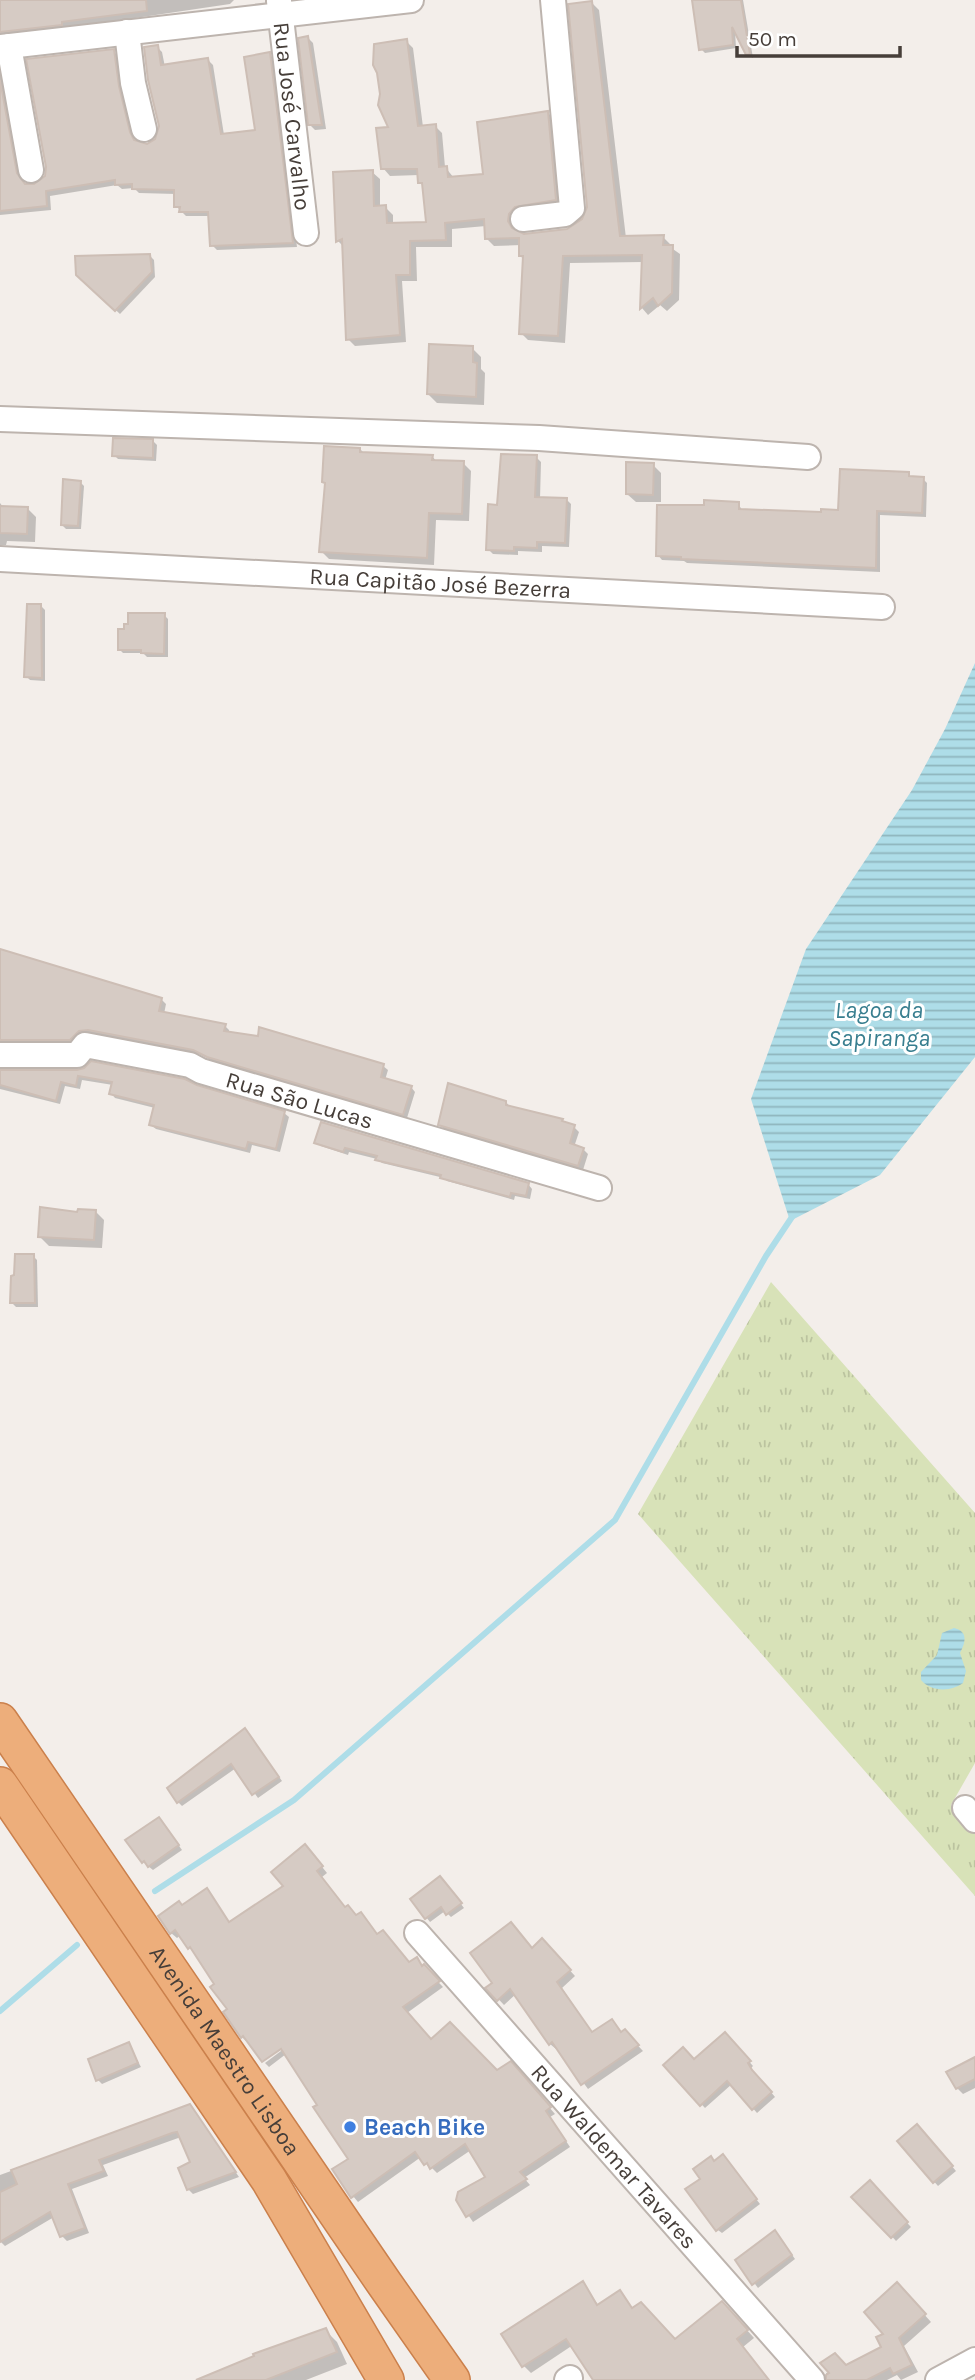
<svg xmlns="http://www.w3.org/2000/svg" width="975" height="2380" font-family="Karla,sans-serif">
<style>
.park{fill:url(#park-tufts)}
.water{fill:url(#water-rules)}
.shadow{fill:#0003}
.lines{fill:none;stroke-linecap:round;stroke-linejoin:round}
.stream{stroke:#aedde8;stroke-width:6}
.building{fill:#d6cbc4;stroke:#cdbeb5;stroke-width:2}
.minor-casing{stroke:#bdb4ae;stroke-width:28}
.highway-casing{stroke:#cb804c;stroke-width:38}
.minor{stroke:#fff;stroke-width:24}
.highway{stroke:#edae7b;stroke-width:35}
.shop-dot{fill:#3f7fe0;stroke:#fff;stroke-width:2.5}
.labels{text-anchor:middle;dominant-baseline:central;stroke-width:6;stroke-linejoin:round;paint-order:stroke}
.street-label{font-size:23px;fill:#463e39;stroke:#fff}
.shop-label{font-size:23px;font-weight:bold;fill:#366cbe;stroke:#fff;text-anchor:start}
.water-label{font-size:24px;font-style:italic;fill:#387e8f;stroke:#fff}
</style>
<defs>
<pattern id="park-tufts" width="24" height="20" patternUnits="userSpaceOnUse" patternTransform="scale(1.75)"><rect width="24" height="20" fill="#d8e2b8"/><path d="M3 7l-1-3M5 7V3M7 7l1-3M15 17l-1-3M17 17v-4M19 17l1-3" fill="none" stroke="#bbc39f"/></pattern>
<pattern id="water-rules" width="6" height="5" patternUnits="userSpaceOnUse" patternTransform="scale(1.75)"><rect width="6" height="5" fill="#aedde8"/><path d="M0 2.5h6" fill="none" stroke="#8fb5bd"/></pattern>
</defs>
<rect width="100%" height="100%" fill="#f3eeea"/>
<path class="park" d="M771 1282 975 1513V1763L951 1805 975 1834V1896L638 1514Z"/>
<g class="water">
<path d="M975 663V1057L880 1175 790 1221 751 1099 806 949 912 790 945 729Z"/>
<path d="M954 1628C968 1631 966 1642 960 1653L966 1671 963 1683C951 1692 931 1692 921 1680V1672L937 1655 942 1633Z"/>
</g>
<g class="shadow">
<path d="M0 0H234L230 4 0 38Z"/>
<path d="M694 0H743L753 58 747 54 735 30 736 48 705 53 701 49Z"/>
<path d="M592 3 599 10 626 238 663 237 670 244V247L680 254 679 300 667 311 660 305 648 315 642 308 644 262 570 263 565 343 528 340 521 333 525 260 520 256 521 245 494 246 486 238V226L452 229V247H416L417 281H402L406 342 355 346 348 339 344 247 338 241 335 174 372 172 380 179V207H385L393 215V224H428L425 187 419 182V175L390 176 383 168 406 41 413 48 423 127 435 126 442 133 445 167 454 178 485 176 548 113 555 120 563 207 516 221 515 230 524 236 567 230 584 220 589 207Z"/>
<path d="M308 38 313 43 326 129 315 130 310 125Z"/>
<path d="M157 47 162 52 165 67 208 60 213 65 224 135 257 132 269 54 274 59 297 247 217 250 212 245 210 216H186L176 206V194L139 193 134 188 122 189 117 185 50 196 51 210 0 215V67L21 180 22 183 33 187 42 182 113 51 118 56 123 93 134 139 136 142 147 145 156 140 160 126Z"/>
<path d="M150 256 154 260 155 277 120 314 77 274Z"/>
<path d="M472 348 481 357V369L485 373 484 405 437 403 428 394Z"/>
<path d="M153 441 157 445 156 461 118 459 114 455Z"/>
<path d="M360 449 364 453 432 456 437 462 463 463 471 471 469 521 436 520 434 565 329 559 321 551 326 484 323 482Z"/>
<path d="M536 457 541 462 540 499H566L571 504 569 547 542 546V552L518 551V555L493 554 488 549 499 507Z"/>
<path d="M653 465 661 473V502H636L627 494Z"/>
<path d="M908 474 912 478 923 479 927 483 926 517 880 515V572L687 563 684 561 662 560 658 555 738 504 743 511 822 514 840 512Z"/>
<path d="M80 482 84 486 81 529H66L62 525Z"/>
<path d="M0 503 3 507 27 508 36 517 35 542 7 541 6 545H0Z"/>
<path d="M41 606 45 610V681L30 680 26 676Z"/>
<path d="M164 615 168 619V657H147L143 653H123L119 649Z"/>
<path d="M0 951 161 999 166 1004 164 1014 225 1026 229 1030V1034L383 1066 388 1070 385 1080 411 1087 415 1092 407 1118 213 1061 199 1054 93 1034 75 1044 0 1045Z"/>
<path d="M0 1072H77L196 1087 284 1113 289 1117 280 1152 252 1145 250 1153 156 1129 151 1125 155 1108 115 1098 111 1093 113 1085 82 1080 80 1089 65 1086 60 1104 0 1089Z"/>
<path d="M506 1102 510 1107 562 1120 574 1127 579 1132 574 1147 583 1149 588 1154 583 1170 444 1129 440 1125Z"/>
<path d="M316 1142 528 1184 532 1189 530 1199 515 1196 514 1200 447 1181 444 1178 382 1163 377 1159 349 1152 348 1155 321 1146Z"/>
<path d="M95 1211 104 1220 102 1248 49 1246 40 1237 78 1214Z"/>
<path d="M33 1256 37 1260 38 1307H16L12 1303Z"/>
<path d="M249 1734 282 1781 258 1798 236 1768 182 1806 178 1802Z"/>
<path d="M163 1823 182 1850 153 1870 143 1862Z"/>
<path d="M310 1852 327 1873 322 1877 345 1909 409 1964 416 1959 443 1987 407 2013 432 2042 497 2072 516 2069 555 2114 550 2117 570 2147 524 2178 530 2185 473 2222 458 2200 488 2178 471 2150 437 2173 432 2168 430 2169 421 2157 358 2202 353 2196 351 2159 320 2105 286 2054 269 2067 265 2063 289 2045 247 2042 242 2037 217 1984 181 1935 177 1938 171 1933 182 1907 206 1890 230 1923 286 1886Z"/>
<path d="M444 1882 464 1908 451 1917 445 1911 430 1922 412 1899Z"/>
<path d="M542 1940 575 1976 562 1988 593 2034 625 2032 643 2051 588 2089 558 2048 556 2049 550 2044 516 1994 504 2005 488 1988Z"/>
<path d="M725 2034 753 2066 751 2068 775 2097 757 2113 732 2084 705 2108 665 2065 694 2062Z"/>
<path d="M128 2044 141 2067 102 2084 98 2080Z"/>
<path d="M975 2059V2088L963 2094 957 2088Z"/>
<path d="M190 2106 239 2177 193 2194 188 2189 192 2163 181 2137 103 2165 108 2176 72 2189 89 2233 67 2241 62 2236 54 2217 5 2246 0 2241V2175Z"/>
<path d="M921 2130 956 2171 938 2186 899 2141Z"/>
<path d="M726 2161 760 2204 722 2233 718 2230 702 2180 715 2162Z"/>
<path d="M870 2183 911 2227 896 2241 873 2215Z"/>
<path d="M779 2237 795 2259 758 2288 738 2261Z"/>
<path d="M583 2284 599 2306 619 2292 633 2309 675 2341 729 2310 754 2338 743 2347 768 2380H596L573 2345 531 2373 524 2366Z"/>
<path d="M904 2292 931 2322 904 2346 918 2372 901 2380 897 2375 887 2380H827L826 2373 846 2367 883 2348Z"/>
<path d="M325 2330 337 2342 347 2364 306 2380H209Z"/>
</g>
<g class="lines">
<g class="stream">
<path d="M155 1891 294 1800 615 1520 766 1256 792 1217"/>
<path d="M0 2011 77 1945"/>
</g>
</g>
<g class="building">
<path d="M0 0H146L147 11 62 22V25L0 32Z"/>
<path d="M692 0H741L750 54 746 55 732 27 733 45 699 50Z"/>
<path d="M592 1 620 236 664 235 663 245H673L672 293 658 306 653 298 640 309 642 255 563 256 558 336 519 334 523 256H519V238L485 239 484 219 445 223 446 240 410 241V275H396L400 335 346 340 342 239 336 242 333 172 373 170 374 206 386 205 387 223 426 222 422 183H418L417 169H381L376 128 388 127 378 105 380 94 377 73 373 65 374 44 407 39 418 126 436 124 439 167 447 166 448 177 483 174 477 122 548 111 556 200 515 207 509 214 508 221 512 228 524 234 567 229 582 219 587 207 568 4Z"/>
<path d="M308 36 320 114 322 125H308L298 38Z"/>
<path d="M158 45 161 65 208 58 221 134 255 130 244 57 270 52 293 243 210 246 208 212H179L180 207H174V190L132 189V184L115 185V180L46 191 47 206 0 211V80L17 173 25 184H34L45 176 46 167 26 59 114 49 119 86 130 132 134 140 147 144 155 139 159 126 148 80 144 47Z"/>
<path d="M150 254 152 272 115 311 76 275 75 256Z"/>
<path d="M429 344 473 346V362L477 363 476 397 427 394Z"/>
<path d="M113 438 153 439V458L112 456Z"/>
<path d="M324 446 360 448V452L433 455 432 460 464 461 462 514 429 513 427 558 319 552 325 483 322 482Z"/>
<path d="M501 454 537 455 535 497 567 498 565 543 537 542V548L514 547V551L486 550 488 504 497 505Z"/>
<path d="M626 462 654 463 653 495 626 494Z"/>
<path d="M840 469 909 472V476L924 477 922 513 877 511 876 568 681 559V557L656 556 657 505H704V500L739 502V509L821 512V509L838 510Z"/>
<path d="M63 479 81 481 78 526 61 525Z"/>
<path d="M0 506 28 507 27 534 0 533Z"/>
<path d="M27 604H41L42 678 24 677Z"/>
<path d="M128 613H165L164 654 141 653V650H118V629H124V624H128Z"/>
<path d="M0 949 162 998 159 1011 226 1024 224 1031 258 1036 259 1027 384 1064 381 1077 412 1086 403 1115 207 1057 193 1050 88 1030 79 1031 70 1040H0Z"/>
<path d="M91 1061 185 1079 197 1085 285 1111 276 1149 248 1142 246 1149 149 1125 154 1105 109 1094 112 1082 78 1076 76 1086 61 1082 56 1101 0 1085V1070H77L84 1068Z"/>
<path d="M448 1083 506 1101V1105L563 1119 562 1121 575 1125 570 1143 584 1148 578 1166 438 1125Z"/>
<path d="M321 1122 529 1183 526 1196 511 1193 510 1197 440 1178 441 1175 375 1160 377 1156 345 1148 343 1152 314 1143Z"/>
<path d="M40 1207 77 1212 78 1209 96 1210 94 1240 38 1237Z"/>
<path d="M15 1254H34L35 1303H10L11 1276 14 1275Z"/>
<path d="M245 1728 279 1777 252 1795 231 1764 177 1803 167 1788Z"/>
<path d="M159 1817 179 1845 148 1867 144 1861 142 1863 125 1840Z"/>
<path d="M305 1844 323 1866 317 1871 345 1907 348 1905 356 1915 361 1912 377 1934 383 1930 409 1962 417 1957 422 1966 424 1964 440 1981 403 2007 431 2039 450 2022 497 2070 511 2061 551 2107 546 2111 566 2141 520 2172 527 2179 466 2217 456 2200 458 2192 485 2177 465 2144 430 2169 427 2163 424 2165 415 2152 351 2198 332 2169 348 2159 313 2107 317 2105 281 2049 262 2062 243 2036 241 2038 223 2012 227 2009 210 1987 214 1984 190 1947 188 1949 175 1930 170 1934 158 1916 179 1901 182 1905 207 1888 229 1922 283 1886 271 1872Z"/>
<path d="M440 1876 462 1903 446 1915 441 1907 425 1919 410 1899Z"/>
<path d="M511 1922 532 1948 542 1938 571 1970 557 1982 592 2032 612 2019 621 2032 625 2029 639 2045 581 2085 552 2042 549 2045 510 1989 497 2001 485 1988 492 1983 470 1953Z"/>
<path d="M725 2032 751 2061 748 2063 752 2070 772 2092 752 2110 727 2081 700 2106 663 2065 683 2047 694 2059Z"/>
<path d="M129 2042 138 2063 96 2081 88 2059Z"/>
<path d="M975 2057V2079L956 2089 946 2072Z"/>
<path d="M190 2104 236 2172 187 2190 178 2168 190 2162 177 2132 172 2133 99 2160 104 2171 68 2184 85 2228 60 2237 50 2212 0 2242V2192L17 2184 11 2170Z"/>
<path d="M917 2124 953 2166 933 2183 897 2141Z"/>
<path d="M723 2154 757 2199 716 2231 685 2189 700 2179 693 2169 711 2156 714 2161Z"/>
<path d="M870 2180 908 2222 891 2238 851 2197Z"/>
<path d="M775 2230 792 2255 752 2285 735 2260Z"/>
<path d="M583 2281 597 2305 620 2290 632 2308 641 2302 675 2339 722 2301 748 2330 737 2339 769 2380H593L566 2339 522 2367 501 2334Z"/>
<path d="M897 2282 926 2314 899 2338 912 2365 893 2374 890 2368 867 2380H826V2375L829 2373 820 2363 835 2353 846 2365 881 2347 876 2337 883 2334 864 2312Z"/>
<path d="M326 2328 337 2352 266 2380H196L254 2356 253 2354Z"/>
</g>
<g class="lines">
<g class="minor-casing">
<g id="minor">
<path id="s1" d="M279 1 306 233"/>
<path d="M127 32 133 83 144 129"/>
<path d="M9 46 31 170"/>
<path d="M0 47 411 0"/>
<path d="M523 219 565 214 572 208 553 0"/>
<path d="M0 419 539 438 808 457"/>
<path id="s2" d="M0 559 882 607"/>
<path id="s3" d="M0 1055H77L85 1045 190 1065 201 1071 599 1188"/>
<path d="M965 1808 975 1820"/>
<path id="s4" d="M417 1933 812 2380"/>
<path d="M567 2380 570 2378"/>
<path d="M938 2380 975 2360"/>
</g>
</g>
<g class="highway-casing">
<g id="highway">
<path id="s5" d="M0 1721 384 2283 452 2380"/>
<path d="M0 1785 269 2180 386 2380"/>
</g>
</g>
<use href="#minor" class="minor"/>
<use href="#highway" class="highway"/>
</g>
<circle class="shop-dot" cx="350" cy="2127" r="7"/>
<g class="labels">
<g class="street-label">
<text stroke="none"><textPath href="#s1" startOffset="116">Rua José Carvalho</textPath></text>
<text stroke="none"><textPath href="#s2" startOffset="441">Rua Capitão José Bezerra</textPath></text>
<text stroke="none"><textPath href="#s3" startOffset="312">Rua São Lucas</textPath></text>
<text stroke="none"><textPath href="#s5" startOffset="399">Avenida Maestro Lisboa</textPath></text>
<text stroke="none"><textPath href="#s4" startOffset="298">Rua Waldemar Tavares</textPath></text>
</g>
<g class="shop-label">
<text x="364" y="2127">Beach Bike</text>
</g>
<g class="water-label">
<text x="879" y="1010">Lagoa da<tspan x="879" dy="28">Sapiranga</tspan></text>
</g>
</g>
<path d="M737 46v10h163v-10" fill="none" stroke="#463e39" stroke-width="3.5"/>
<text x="748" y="46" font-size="21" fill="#463e39" stroke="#ffffff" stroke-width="5" paint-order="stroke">50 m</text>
</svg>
